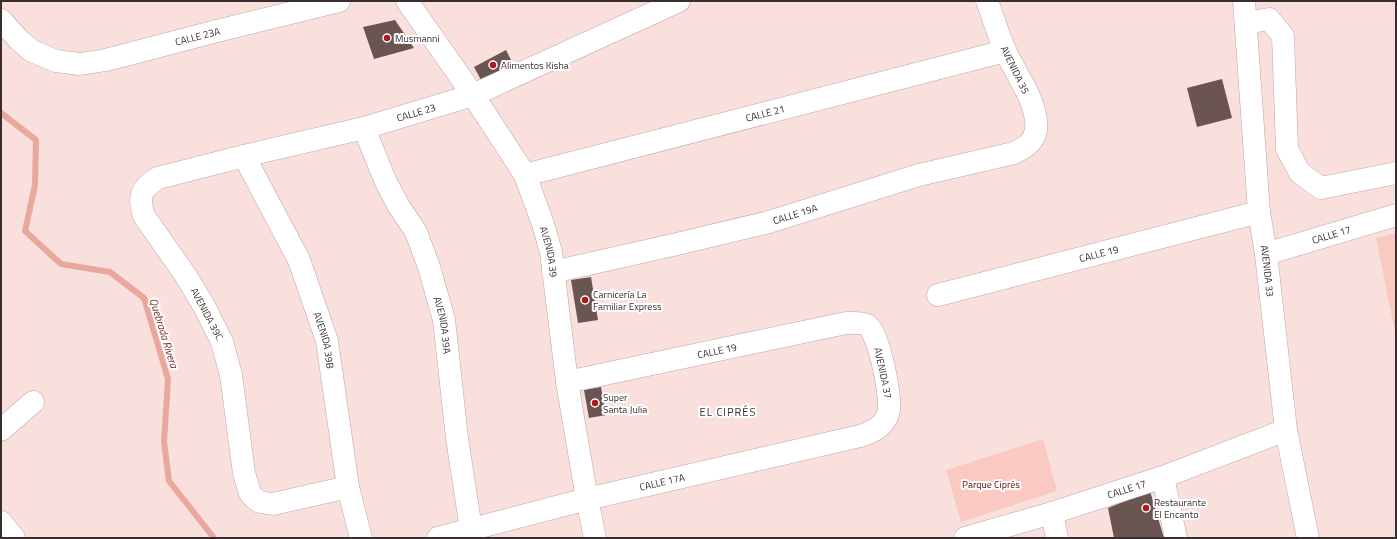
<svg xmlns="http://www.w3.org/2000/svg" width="1397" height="539" font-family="'Titillium Web',sans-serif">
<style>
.green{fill:#f9c9c2}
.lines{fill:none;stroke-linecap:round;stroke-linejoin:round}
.stream{stroke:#e9a79e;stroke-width:6}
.building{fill:#6b5552}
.minor-casing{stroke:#bea5a2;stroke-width:23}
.minor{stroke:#fff;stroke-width:22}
.poi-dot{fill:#ad1b1b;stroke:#fff;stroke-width:1.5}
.labels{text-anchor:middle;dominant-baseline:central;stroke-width:4;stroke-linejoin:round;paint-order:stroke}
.street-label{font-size:10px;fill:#382e2d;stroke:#fff}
.poi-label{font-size:10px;fill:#382e2d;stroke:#fff;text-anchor:start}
.park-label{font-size:10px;fill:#590b0a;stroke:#fff}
.water-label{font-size:11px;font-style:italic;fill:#742621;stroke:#fff}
.neighbourhood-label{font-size:11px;letter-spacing:1px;fill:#382e2d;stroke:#fff}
</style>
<rect width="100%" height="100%" fill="#fae0dc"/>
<g class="green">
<path d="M1396 233V338L1376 238Z"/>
<path d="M1043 439 1057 491 961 522 946 470Z"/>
</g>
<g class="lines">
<path class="stream" d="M1 113 36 140 35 185 25 231 61 264 110 272 144 298 168 379 164 442 169 481 214 538"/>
</g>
<g class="building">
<path d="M395 20 414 48 374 59 363 27Z"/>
<path d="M506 50 513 64 481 80 474 67Z"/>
<path d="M1222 79 1232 118 1197 127 1187 88Z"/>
<path d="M591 277 598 320 578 323 571 280Z"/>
<path d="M601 387 606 415 589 418 584 390Z"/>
<path d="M1150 491 1164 538H1114L1108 508Z"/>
</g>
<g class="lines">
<g class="minor-casing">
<g id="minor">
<path id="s1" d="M407 1 473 95 525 175 543 224 551 252 567 382 587 499 595 538"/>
<path id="s2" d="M1244 1 1259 212 1266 254 1286 430 1308 538"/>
<path id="s3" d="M1 20 19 40 32 51 56 61 80 64 106 60 213 32 339 1"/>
<path d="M1246 23 1269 19 1283 36 1287 149 1300 173 1321 188 1396 173"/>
<path id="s4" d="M364 128 385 180 398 205 416 232 429 267 444 320 457 438 471 529 473 538"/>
<path id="s5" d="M244 156 299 260 327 341 348 487 361 538"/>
<path id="s6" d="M525 175 1005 51"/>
<path id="s7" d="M1266 254 1396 215"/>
<path id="s8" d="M553 272 677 244 769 222 919 175 1014 153C1024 148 1034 143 1036 130 1039 103 1015 74 1005 50 998 34 993 17 987 1"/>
<path id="s9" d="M938 295 1259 212"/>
<path d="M1 430 33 402"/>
<path d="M1163 477 1176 538"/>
<path id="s10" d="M348 487 273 504 260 502 254 498 250 493 244 473 231 375 222 342 204 306 186 276 144 216C138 197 140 189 158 178L244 156 364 128 473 95 679 1"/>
<path d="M1052 513 1057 538"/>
<path d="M1 522 14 538"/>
<path id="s11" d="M438 538 587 499 860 436C872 432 884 427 888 414 893 401 879 333 867 325 861 322 852 323 846 323L567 382"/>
<path id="s12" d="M965 538 1052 513 1163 477 1286 430"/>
</g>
</g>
<use href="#minor" class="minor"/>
</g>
<g class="poi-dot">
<circle cx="387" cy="38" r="4"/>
<circle cx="493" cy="65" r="4"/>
<circle cx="585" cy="300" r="4"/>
<circle cx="595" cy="403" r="4"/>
<circle cx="1146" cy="508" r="4"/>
</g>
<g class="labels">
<g class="street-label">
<text stroke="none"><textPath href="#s3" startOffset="215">CALLE 23A</textPath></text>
<text transform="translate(1015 70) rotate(64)">AVENIDA 35</text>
<text stroke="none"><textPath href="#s10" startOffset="718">CALLE 23</textPath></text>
<text stroke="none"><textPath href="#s6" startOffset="248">CALLE 21</textPath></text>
<text stroke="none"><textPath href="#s8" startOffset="249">CALLE 19A</textPath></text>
<text stroke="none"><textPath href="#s7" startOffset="68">CALLE 17</textPath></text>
<text stroke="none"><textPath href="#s1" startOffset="291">AVENIDA 39</textPath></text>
<text stroke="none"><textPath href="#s9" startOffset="166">CALLE 19</textPath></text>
<text stroke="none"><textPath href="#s2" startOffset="271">AVENIDA 33</textPath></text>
<text transform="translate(207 314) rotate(62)">AVENIDA 39C</text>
<text stroke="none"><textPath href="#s4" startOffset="214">AVENIDA 39A</textPath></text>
<text stroke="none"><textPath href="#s5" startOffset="202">AVENIDA 39B</textPath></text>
<text transform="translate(717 351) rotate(-12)">CALLE 19</text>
<text transform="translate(883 373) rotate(78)">AVENIDA 37</text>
<text stroke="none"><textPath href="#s11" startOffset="231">CALLE 17A</textPath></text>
<text stroke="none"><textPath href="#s12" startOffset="169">CALLE 17</textPath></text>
</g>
<g class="poi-label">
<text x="395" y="38">Musmanni</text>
<text x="501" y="65">Alimentos Kisha</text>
<text x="593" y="294">Carnicería La<tspan x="593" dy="12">Familiar Express</tspan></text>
<text x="603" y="397">Super<tspan x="603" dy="12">Santa Julia</tspan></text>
<text x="1154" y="502">Restaurante<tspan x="1154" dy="12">El Encanto</tspan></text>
</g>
<g class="park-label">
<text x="991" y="484">Parque Ciprés</text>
</g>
<g class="water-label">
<text transform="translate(164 333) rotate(73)">Quebrada Rivera</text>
</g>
<g class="neighbourhood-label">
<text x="728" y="412">EL CIPRÉS</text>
</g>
</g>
<rect width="1397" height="539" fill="none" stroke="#382e2d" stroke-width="4"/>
</svg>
